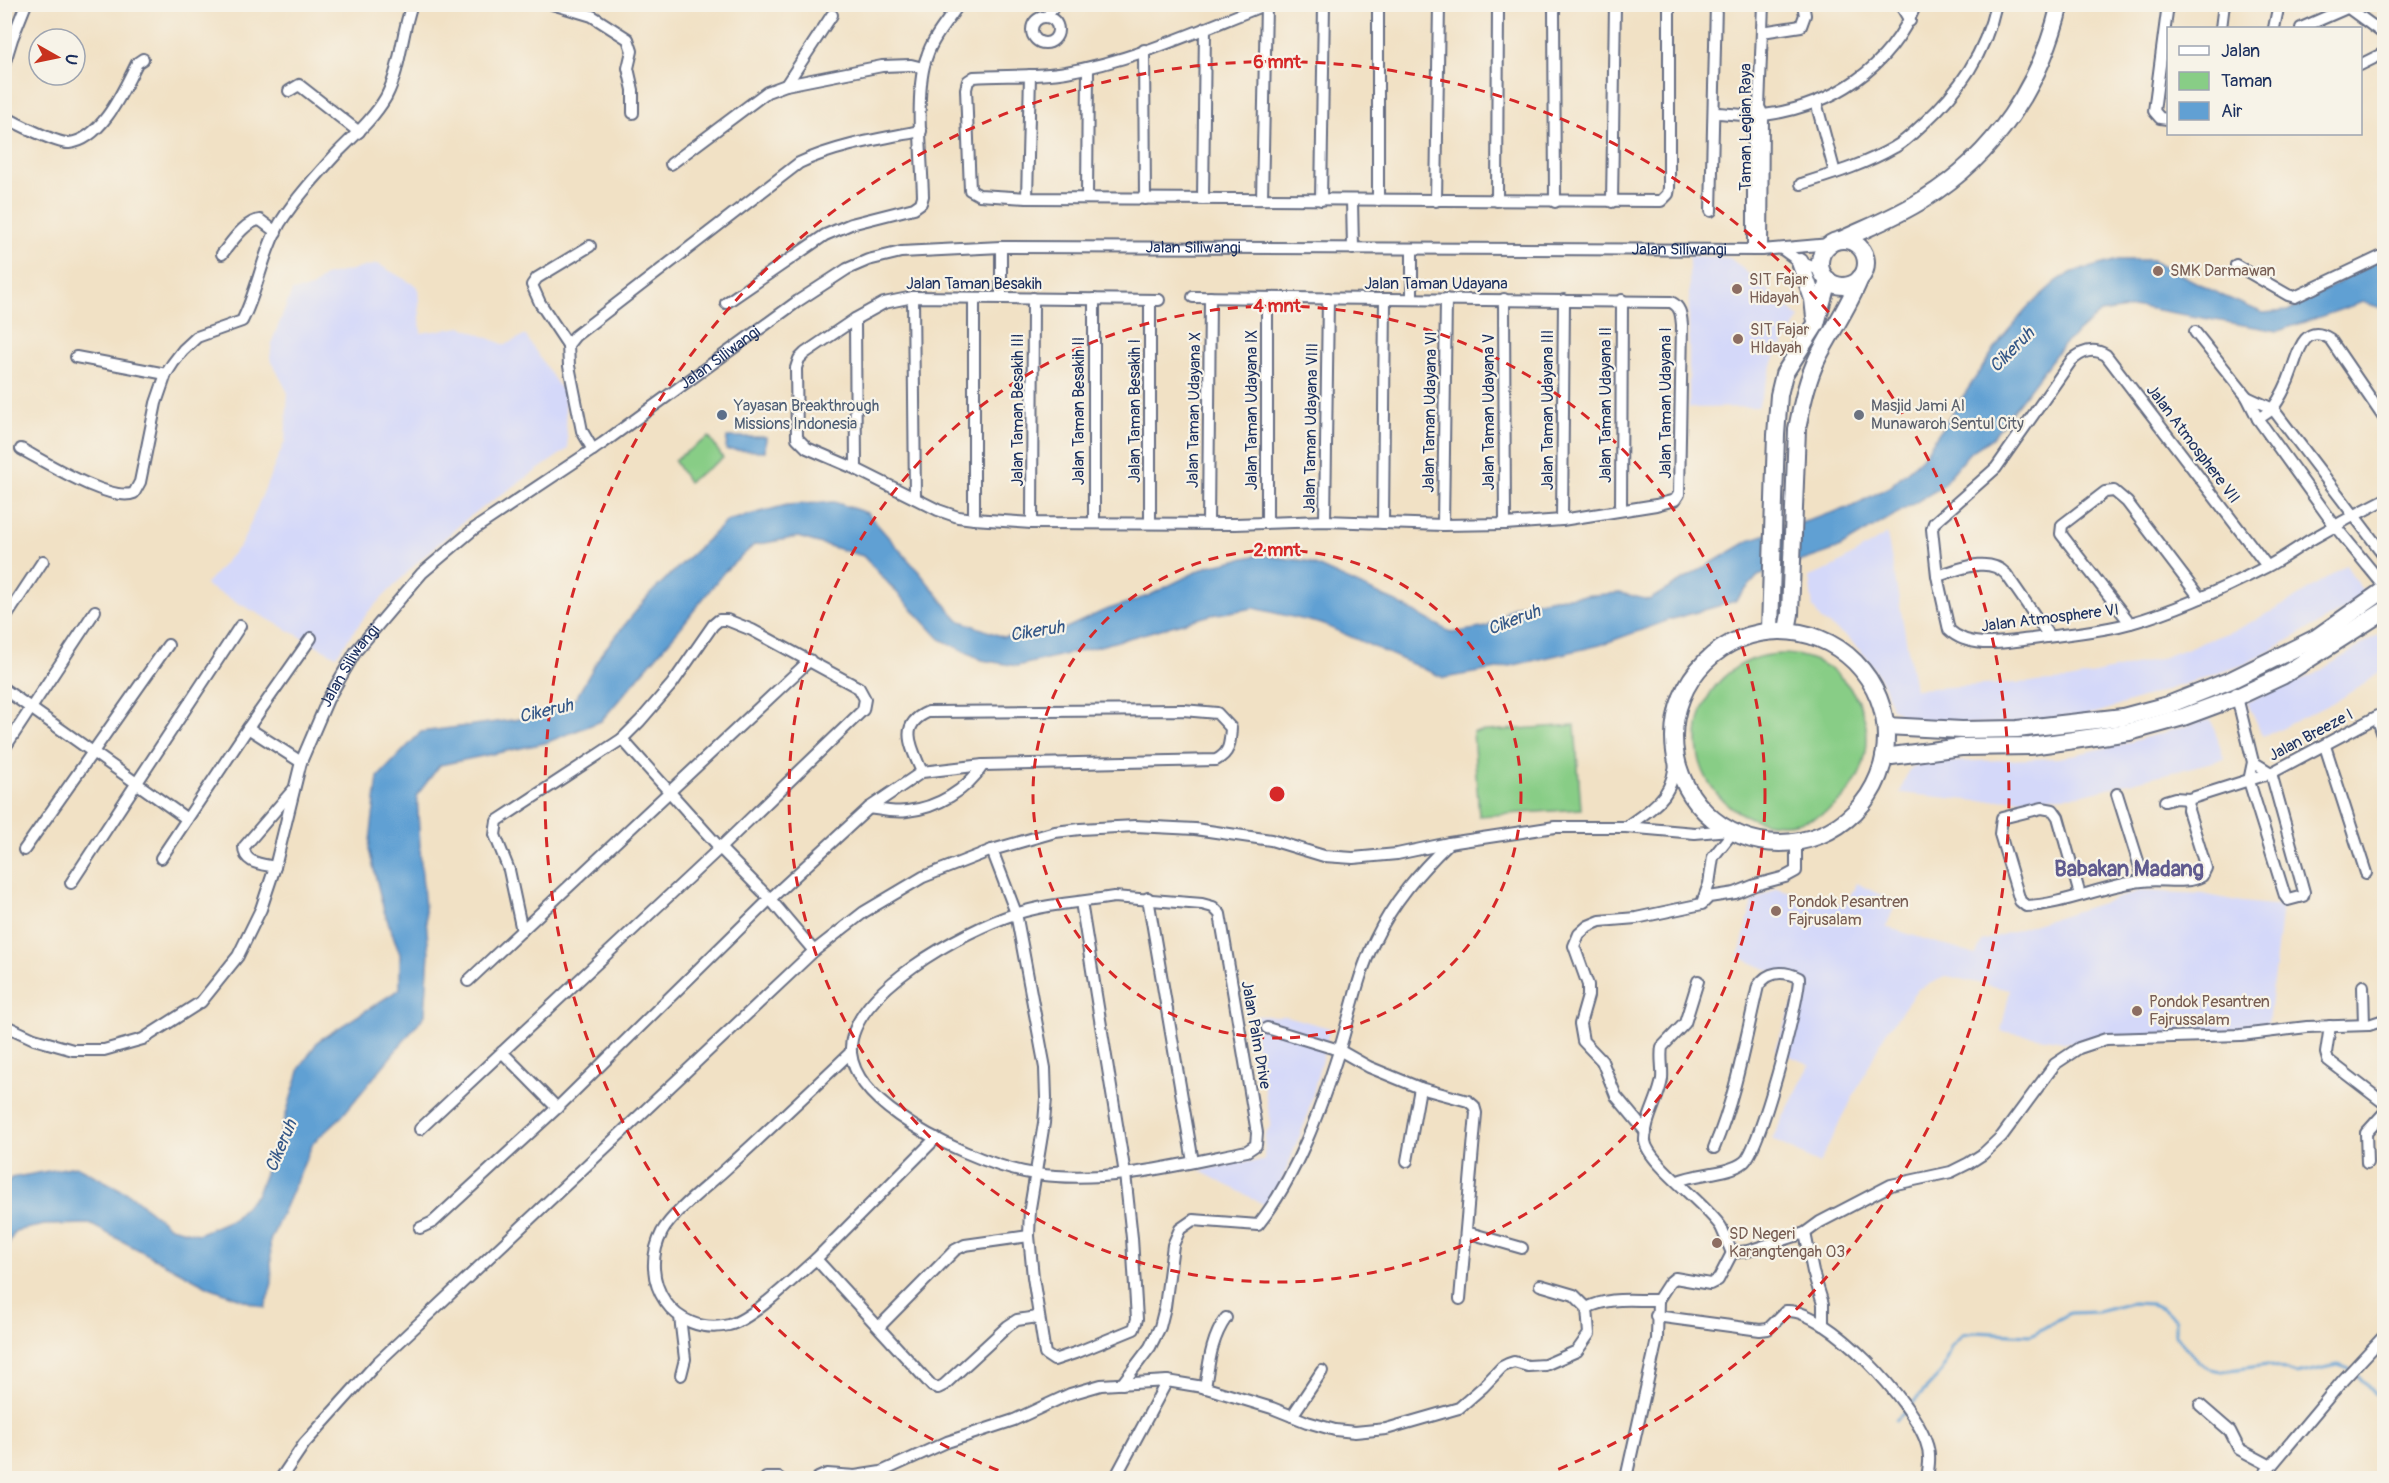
<svg xmlns="http://www.w3.org/2000/svg" width="2389" height="1483" font-family="Pangolin,sans-serif">
<style>
.built{fill:#d4d8f9}
.green{fill:#88cd86;stroke:#527e72;stroke-width:1.5}
.water{fill:#61a0d3;stroke:#3e6898;stroke-width:1.5}
.lines{fill:none;stroke-linecap:round;stroke-linejoin:round}
.stream{stroke:#61a0d3;stroke-width:3}
.minor-casing{stroke:#666d82;stroke-width:14}
.primary-casing{stroke:#666d82;stroke-width:20}
.minor{stroke:#fff;stroke-width:10}
.primary{stroke:#fff;stroke-width:16}
.ring{fill:none;stroke:#d62828;stroke-width:3;stroke-dasharray:10 8}
.education-dot{fill:#8d6e63;stroke:#f7f3e8;stroke-width:2}
.service-dot{fill:#5c6f8a;stroke:#f7f3e8;stroke-width:2}
.worship-dot{fill:#6b7280;stroke:#f7f3e8;stroke-width:2}
.labels{text-anchor:middle;dominant-baseline:central;stroke-width:4.5;stroke-linejoin:round;paint-order:stroke}
.street-label{font-size:16px;fill:#1b2f5e;stroke:#f7f3e8}
.education-label{font-size:16px;fill:#785e54;stroke:#f7f3e8;text-anchor:start}
.service-label{font-size:16px;fill:#4e5e75;stroke:#f7f3e8;text-anchor:start}
.worship-label{font-size:16px;fill:#5b616d;stroke:#f7f3e8;text-anchor:start}
.water-label{font-size:18px;font-style:italic;fill:#345787;stroke:#f7f3e8}
.district-label{font-size:22px;font-weight:bold;fill:#605b8f;stroke:#f7f3e8}
.centre{fill:#d62828;stroke:#f7f3e8;stroke-width:3}
.ring-label{font-size:18px;text-anchor:middle;font-weight:bold;fill:#d62828;stroke:#f7f3e8;stroke-width:4.5;stroke-linejoin:round;paint-order:stroke}
</style>
<rect width="100%" height="100%" fill="#f7f3e8"/>
<filter id="ink" filterUnits="userSpaceOnUse"><feTurbulence type="fractalNoise" baseFrequency=".0167" numOctaves="2"/><feDisplacementMap in="SourceGraphic" scale="12" xChannelSelector="R" yChannelSelector="G"/><feConvolveMatrix kernelMatrix="1 2 1 2 8 2 1 2 1" color-interpolation-filters="sRGB"/></filter>
<filter id="wash" filterUnits="userSpaceOnUse"><feTurbulence type="fractalNoise" baseFrequency=".008" numOctaves="4" result="noise"/><feDisplacementMap in="SourceGraphic" scale="24" xChannelSelector="R" yChannelSelector="G"/><feGaussianBlur stdDeviation="1.35" result="paint"/><feColorMatrix in="noise" values="0 0 0 0 0 0 0 0 0 0 0 0 0 0 0 0 0 1.4 0 .05"/><feComposite in="paint" operator="in"/></filter>
<g filter="url(#wash)">
<rect width="100%" height="100%" fill="#f1e1c5"/>
<g class="built">
<path d="M1689 256 1730 258 1800 318 1774 360 1758 407 1689 408Z"/>
<path d="M378 264 418 287 421 333 462 327 505 345 525 335 564 394 568 449 469 517 422 558 369 611 336 656 205 585 242 543 285 441 288 393 270 358 272 341 292 291 312 288 324 276Z"/>
<path d="M1887 534 1915 689 2069 680 2156 660 2240 628 2289 602 2346 565 2366 597 2246 664 2096 713 2027 723 1953 724 1907 719 1891 707 1884 686 1869 660 1847 637 1822 621 1813 608 1809 577 1830 569Z"/>
<path d="M2384 631V670L2340 699 2263 737 2247 702 2313 675Z"/>
<path d="M2211 719 2224 759 2080 795 1978 801 1900 793 1908 771 1920 763 2058 758 2119 745Z"/>
<path d="M1857 883 1896 903 1886 927 1976 955 1982 941 2140 891 2203 894 2242 902 2282 906 2267 1032 2097 1037 2076 1043 2001 1031 2010 990 1947 976 1918 989 1885 1034 1819 1164 1772 1139 1810 1065 1775 1049 1801 985 1739 957 1752 902 1776 888 1845 906Z"/>
<path d="M1251 1016H1285L1330 1028 1306 1120 1281 1183 1265 1205 1200 1171 1235 1162 1264 1161 1265 1134 1271 1125Z"/>
</g>
<g class="green">
<path d="M709 437 723 458 688 482 674 460Z"/>
<circle cx="1782" cy="739" r="85"/>
<path d="M1575 725 1581 809 1479 816 1473 732Z"/>
</g>
<g class="water">
<path d="M2384 257V309L2363 302 2278 331 2140 307 2100 313 2062 346 1992 438 1969 453 1940 488 1837 549 1758 576 1735 601 1669 620 1600 645 1497 669 1444 678 1322 624 1254 608 1211 615 1100 646 1017 666 982 660 940 639 863 556 798 537 754 545 723 573 681 627 601 721 545 743 440 765 417 795 421 864 429 953 425 1015 342 1116 313 1143 270 1241 272 1283 265 1308 209 1287 90 1224 44 1225 15 1231 5 1252V1187L11 1178 76 1166 129 1194 170 1227 198 1234 233 1219 257 1194 280 1134 300 1068 318 1041 400 989V954L384 911 369 849 378 777 421 732 535 717 576 698 601 654 650 594 727 521 787 505 834 502 867 513 919 572 958 620 1003 637 1062 630 1103 611 1148 596 1208 566 1259 555 1306 561 1396 602 1452 633 1487 627 1514 606 1554 598 1620 593 1649 600 1752 539 1853 506 1889 487 1922 458 2002 338 2030 305 2057 281 2070 273 2118 260H2152L2221 295 2263 313 2288 311Z"/>
<path d="M727 437H766L765 451 726 450Z"/>
</g>
<g class="lines">
<g class="stream">
<path d="M2355 1372 2375 1395 2384 1401"/>
<path d="M1910 1406 1942 1372 1951 1347 1963 1334 1974 1332 2031 1335 2070 1313 2098 1312 2132 1303 2151 1304 2162 1308 2175 1320V1334L2199 1363 2210 1369 2222 1371 2268 1365 2296 1374 2338 1365 2350 1369"/>
<path d="M1896 1420 1906 1411"/>
</g>
</g>
</g>
<g filter="url(#ink)">
<g class="lines">
<g class="minor-casing">
<g id="minor">
<path d="M552 4 592 16 628 39 632 51 628 68 633 90V113"/>
<path d="M1267 4C1204 28 1133 61 1066 72 1036 77 1004 75 974 77L968 81 966 89 970 190 979 195 1027 198 1661 201 1668 194 1669 188V4"/>
<path d="M1554 4 1555 202"/>
<path d="M1900 4 1910 21"/>
<path d="M2168 4 2154 111 2160 118 2168 119"/>
<path d="M2343 4 2384 34"/>
<path d="M1047 17 1055 4"/>
<circle cx="1045" cy="30" r="13"/>
<path d="M2221 28 2224 4"/>
<path d="M2274 28 2279 4"/>
<path d="M2301 28 2347 8"/>
<path d="M1762 32 1801 26 1805 15 1803 4"/>
<path d="M1144 50 1145 199"/>
<path d="M4 65 12 39 26 4"/>
<path d="M2360 65 2384 53"/>
<path d="M786 85 832 15"/>
<path d="M289 91 299 85 359 132"/>
<path d="M1816 102 1835 173"/>
<path d="M1714 113C1730 113 1748 117 1764 115 1832 106 1890 69 1916 4"/>
<path d="M4 116C15 123 58 144 69 143 102 140 124 89 137 63L143 59"/>
<path d="M671 164 767 92 786 85 882 66 911 65 923 68"/>
<path d="M1801 184C1833 174 1866 164 1895 147 1906 141 1914 132 1923 124 1960 90 1985 54 1996 4"/>
<path d="M1027 198 1030 75"/>
<path d="M1087 198 1088 68"/>
<path d="M1203 199 1205 28"/>
<path d="M1262 199 1266 5"/>
<path d="M1321 200 1324 4"/>
<path d="M1352 200 1353 249"/>
<path d="M1378 200V4"/>
<path d="M1436 201 1439 4"/>
<path d="M1497 201 1498 4"/>
<path d="M1612 202 1615 4"/>
<path d="M1711 211 1716 4"/>
<path d="M1001 247V298"/>
<path d="M1782 249 1800 262 1822 271"/>
<path d="M1753 250V115L1757 109"/>
<path d="M1762 250 1763 115 1759 107 1763 4"/>
<path d="M222 254C231 243 245 221 260 220L276 232"/>
<path d="M2236 265 2288 295 2295 297 2384 255"/>
<path d="M913 297 915 498"/>
<path d="M1267 298V522"/>
<path d="M1412 299V249"/>
<path d="M1504 299 1505 524"/>
<path d="M1159 300 913 297 884 303 855 319 805 353 799 359 796 368 797 438 807 448 856 469 938 510 958 517 974 519 1032 523 1235 524 1325 521 1443 525 1505 524 1562 520 1656 505 1675 500 1679 494 1682 325C1681 315 1681 307 1671 302L1193 297"/>
<path d="M726 303 825 235 851 224 914 208 921 203 923 196C922 158 914 89 927 56 933 37 948 21 959 4"/>
<path d="M855 319 856 469"/>
<path d="M2195 332 2247 397 2258 419 2335 526 2384 586"/>
<path d="M568 345 540 303 532 285 537 278 590 246"/>
<path d="M76 357 166 374"/>
<path d="M2247 397 2273 409 2384 555"/>
<path d="M2258 419C2263 415 2270 412 2273 408 2281 397 2288 382 2292 370 2298 353 2304 322 2330 339L2384 418"/>
<path d="M21 449C44 461 110 503 134 493L140 482 156 403 166 374 173 363 183 350 197 337 242 321C258 290 262 254 280 223 296 198 318 174 338 152 355 135 374 118 386 97 401 68 401 35 412 4"/>
<path d="M593 450 582 431 569 366 568 345 575 336 799 163C837 145 879 139 921 131"/>
<path d="M1621 510 1622 300"/>
<path d="M974 519V298"/>
<path d="M1562 520 1564 300"/>
<path d="M1325 521 1328 298"/>
<path d="M1094 522V299"/>
<path d="M1032 523 1033 298"/>
<path d="M1150 523V300"/>
<path d="M1208 523 1210 297"/>
<path d="M1383 523 1385 299"/>
<path d="M1443 525 1446 299"/>
<path d="M2267 566 2106 355C2093 347 2082 351 2071 361L1996 468 1934 523 1932 529 1937 576 1949 630C1970 650 2006 642 2032 639 2065 634 2099 632 2131 623 2177 610 2223 589 2266 567 2282 559 2297 548 2312 539 2336 525 2360 512 2384 500"/>
<path d="M1937 576C1958 570 1988 555 2006 574L2049 636"/>
<path d="M4 620 43 561"/>
<path d="M2130 623 2061 534 2062 525 2105 492 2114 491 2127 502 2200 598"/>
<path d="M4 689 187 819"/>
<path d="M2236 693 2253 762 2249 781 2285 896 2288 900 2303 896 2304 892 2271 773 2253 762"/>
<path d="M2377 717 2384 738"/>
<path d="M248 728 301 762"/>
<path d="M622 739 720 848 770 899 869 808 922 772 983 765 1216 760C1230 753 1230 743 1231 728L1217 713 1183 710 928 712C897 725 912 748 922 772"/>
<path d="M2325 746 2366 873"/>
<path d="M4 749 95 611"/>
<path d="M2117 794 2144 880"/>
<path d="M2165 801 2175 798 2189 799"/>
<path d="M869 808C882 810 895 813 907 811 937 808 967 790 983 765"/>
<path d="M1626 827C1658 804 1674 796 1676 754"/>
<path d="M24 850 168 645"/>
<path d="M992 850 1016 913 1045 1068 1046 1098 1044 1123 1030 1208 1029 1236 1033 1277 1045 1354 1054 1360 1078 1352 1134 1329 1137 1319 1132 1238 1125 1174 1081 902"/>
<path d="M161 858 248 728 311 638"/>
<path d="M275 867C262 864 244 864 244 847L293 790"/>
<path d="M71 883 240 626"/>
<path d="M2080 895 2058 817 2053 810 2042 808 2002 818 2000 834 2020 901 2026 906C2063 905 2104 885 2142 881 2161 878 2185 885 2202 876L2206 868 2188 810 2189 799 2271 773 2384 713"/>
<path d="M1114 897 1202 904 1213 907 1220 914 1257 1133 1256 1145 1247 1151C1178 1165 1107 1184 1036 1174 996 1169 932 1140 899 1116 879 1102 854 1081 851 1053 846 993 967 929 1015 914 1046 904 1082 902 1114 897Z"/>
<path d="M1148 898 1193 1162"/>
<path d="M1702 903 1709 884 1713 857 1733 832"/>
<path d="M468 981 810 660"/>
<path d="M1698 981 1685 1023 1662 1047C1660 1058 1663 1068 1662 1079 1659 1099 1644 1121 1645 1141 1647 1162 1706 1204 1721 1227 1725 1235 1728 1244 1732 1253"/>
<path d="M2363 986 2364 1025"/>
<path id="s1" d="M4 1025 34 1039 73 1050H104L143 1039 201 1002 238 956 261 909 275 867 301 762 328 699 356 651 422 573 474 529 603 443 798 301 847 269 868 260 901 252 1001 247 1762 250 1830 244"/>
<path d="M2330 1026 2326 1053 2328 1060 2384 1103"/>
<path d="M1267 1028 1339 1050 1369 1067 1420 1088 1468 1101 1474 1106 1476 1113 1460 1299"/>
<path d="M502 1052 557 1108"/>
<path d="M420 1129 720 848 863 710 865 699 859 688 752 630 727 620H719L713 625 672 684 640 721 622 739 497 821 495 835 509 870 522 931"/>
<path d="M1646 1132 1616 1096 1602 1061 1583 1041 1580 1024 1588 996V985L1574 946 1579 934 1588 926 1600 921 1636 918 1702 904 1709 897 1735 893 1755 885 1785 877 1796 871V842"/>
<path d="M936 1138 816 1259 932 1386 938 1388 944 1385 1008 1326 1017 1320 1038 1317"/>
<path d="M1407 1161 1420 1088"/>
<path d="M2367 1163 2366 1133 2384 1113"/>
<path d="M1678 1181C1697 1173 1729 1174 1744 1162 1760 1149 1799 1002 1799 978 1783 970 1768 971 1758 986 1745 1041 1736 1095 1714 1148"/>
<path d="M420 1228 433 1222 557 1108 770 899 814 951"/>
<path d="M1466 1232 1522 1248"/>
<path d="M1805 1233 1813 1272 1823 1304V1325"/>
<path d="M1732 1253 1748 1251 1805 1233 1820 1222 1891 1185 1951 1172 1969 1163 1983 1154 2002 1136 2055 1064 2079 1048 2106 1039 2241 1035 2307 1027 2369 1025 2384 1020"/>
<path d="M816 1259C796 1276 753 1319 729 1325 673 1337 637 1281 662 1232 673 1212 710 1184 727 1168 769 1130 810 1091 851 1052"/>
<path d="M1540 1285 1574 1295 1587 1308"/>
<path d="M1656 1316 1760 1330 1768 1329 1786 1311C1827 1308 1914 1404 1926 1442 1931 1454 1929 1466 1927 1478"/>
<path d="M680 1317 685 1359 681 1375"/>
<path d="M879 1327 955 1250 965 1245 1029 1236"/>
<path d="M1122 1384 1150 1347 1160 1327 1165 1307 1173 1245 1180 1229 1193 1220 1258 1225C1297 1176 1321 1108 1340 1048 1351 1012 1358 974 1375 940 1393 902 1419 872 1449 843"/>
<path d="M1205 1388C1209 1363 1211 1339 1226 1318"/>
<path d="M2200 1405 2230 1431 2239 1449 2271 1466"/>
<path d="M1292 1416 1322 1371"/>
<path d="M281 1478 304 1444 377 1363 814 951 864 912 923 877 992 850 1055 832 1080 829 1135 826 1195 829 1271 840 1324 856 1353 858 1397 854 1449 843 1555 827H1626L1695 833 1729 830"/>
<path d="M766 1478H779"/>
<path d="M818 1478 827 1474 855 1476 881 1472 947 1442 1014 1420 1070 1394 1101 1385 1167 1381 1203 1387 1272 1408 1307 1422 1335 1430 1355 1432 1386 1429 1459 1408 1483 1387 1502 1367 1508 1364 1514 1362 1528 1366 1545 1365 1577 1351 1589 1334 1587 1308C1610 1296 1634 1301 1658 1300L1669 1283 1675 1278 1710 1284 1718 1280 1732 1253"/>
<path d="M1115 1478 1167 1381"/>
<path d="M1626 1478 1657 1339 1658 1300"/>
<path d="M2261 1478 2343 1380 2384 1336"/>
</g>
</g>
<g class="primary-casing">
<g id="primary">
<path d="M1841 240C1869 227 1898 216 1924 199 1995 155 2041 85 2060 4"/>
<circle cx="1843" cy="263" r="23"/>
<path d="M1800 262 1813 299 1815 317"/>
<path d="M1770 630 1776 435 1779 395 1784 374 1816 324 1828 280"/>
<path d="M1787 630 1790 614 1797 429C1802 405 1807 379 1818 357 1832 330 1849 306 1860 278"/>
<circle cx="1780" cy="737" r="106"/>
<path d="M1886 726 1962 730 2017 729 2123 717 2168 705 2231 680 2316 638 2384 590"/>
<path d="M1884 757 1961 747 2030 746 2067 741 2129 732 2183 717 2237 697 2282 676 2384 611"/>
</g>
</g>
<use href="#minor" class="minor"/>
<use href="#primary" class="primary"/>
</g>
</g>
<g class="ring">
<circle cx="1277" cy="794" r="244"/>
<circle cx="1277" cy="794" r="488"/>
<path d="M1015 1477A732 732 0 1 1 1539 1477"/>
</g>
<g class="education-dot">
<circle cx="2158" cy="271" r="6"/>
<circle cx="1737" cy="289" r="6"/>
<circle cx="1738" cy="339" r="6"/>
<circle cx="1776" cy="911" r="6"/>
<circle cx="2137" cy="1011" r="6"/>
<circle cx="1717" cy="1243" r="6"/>
</g>
<circle class="service-dot" cx="722" cy="415" r="6"/>
<circle class="worship-dot" cx="1859" cy="415" r="6"/>
<g class="labels">
<g class="street-label">
<text transform="translate(1746 127) rotate(-90)">Taman Legian Raya</text>
<text stroke="none"><textPath href="#s1" startOffset="1576">Jalan Siliwangi</textPath></text>
<text stroke="none"><textPath href="#s1" startOffset="2062">Jalan Siliwangi</textPath></text>
<text x="974" y="284">Jalan Taman Besakih</text>
<text x="1436" y="284">Jalan Taman Udayana</text>
<text stroke="none"><textPath href="#s1" startOffset="1072">Jalan Siliwangi</textPath></text>
<text transform="translate(1666 403) rotate(-90)">Jalan Taman Udayana I</text>
<text transform="translate(1606 405) rotate(-90)">Jalan Taman Udayana II</text>
<text transform="translate(1018 410) rotate(-90)">Jalan Taman Besakih III</text>
<text transform="translate(1194 410) rotate(-89)">Jalan Taman Udayana X</text>
<text transform="translate(1252 410) rotate(-90)">Jalan Taman Udayana IX</text>
<text transform="translate(1548 410) rotate(-90)">Jalan Taman Udayana III</text>
<text transform="translate(1079 411) rotate(-90)">Jalan Taman Besakih II</text>
<text transform="translate(1135 411) rotate(-90)">Jalan Taman Besakih I</text>
<text transform="translate(1430 412) rotate(-89)">Jalan Taman Udayana VI</text>
<text transform="translate(1489 412) rotate(-90)">Jalan Taman Udayana V</text>
<text transform="translate(1311 428) rotate(-89)">Jalan Taman Udayana VIII</text>
<text transform="translate(2193 444) rotate(53)">Jalan Atmosphere VII</text>
<text transform="translate(2050 618) rotate(-7)">Jalan Atmosphere VI</text>
<text stroke="none"><textPath href="#s1" startOffset="586">Jalan Siliwangi</textPath></text>
<text transform="translate(2311 735) rotate(-28)">Jalan Breeze I</text>
<text transform="translate(1256 1035) rotate(80)">Jalan Palm Drive</text>
</g>
<g class="education-label">
<text x="2170" y="271">SMK Darmawan</text>
<text x="1749" y="280">SIT Fajar<tspan x="1749" dy="18">Hidayah</tspan></text>
<text x="1750" y="330">SIT Fajar<tspan x="1750" dy="18">HIdayah</tspan></text>
<text x="1788" y="902">Pondok Pesantren<tspan x="1788" dy="18">Fajrusalam</tspan></text>
<text x="2149" y="1002">Pondok Pesantren<tspan x="2149" dy="18">Fajrussalam</tspan></text>
<text x="1729" y="1234">SD Negeri<tspan x="1729" dy="18">Karangtengah 03</tspan></text>
</g>
<g class="service-label">
<text x="734" y="406">Yayasan Breakthrough<tspan x="734" dy="18">Missions Indonesia</tspan></text>
</g>
<g class="worship-label">
<text x="1871" y="406">Masjid Jami Al<tspan x="1871" dy="18">Munawaroh Sentul City</tspan></text>
</g>
<g class="water-label">
<text transform="translate(2012 350) rotate(-45)">Cikeruh</text>
<text transform="translate(1514 620) rotate(-21)">Cikeruh</text>
<text transform="translate(1037 631) rotate(-9)">Cikeruh</text>
<text transform="translate(546 711) rotate(-13)">Cikeruh</text>
<text transform="translate(281 1146) rotate(-67)">Cikeruh</text>
</g>
<g class="district-label">
<text x="2129" y="869">Babakan Madang</text>
</g>
</g>
<circle cx="1277" cy="794" r="9" class="centre"/>
<g class="ring-label">
<text x="1277" y="68">6 mnt</text>
<text x="1277" y="312">4 mnt</text>
<text x="1277" y="556">2 mnt</text>
</g>
<rect width="2389" height="1483" fill="none" stroke="#f7f3e8" stroke-width="24"/>
<rect x="2167" y="27" width="195" height="108" fill="#f7f3e8" stroke="#9fa5b1" stroke-width="1.5"/>
<rect x="2179" y="46" width="30" height="9" fill="#ffffff" stroke="#9fa5b1" stroke-width="1.5"/>
<text x="2221" y="57" font-size="18" fill="#1b2f5e">Jalan</text>
<rect x="2179" y="72" width="30" height="18" fill="#88cd86" stroke="#9fa5b1" stroke-width="1.5"/>
<text x="2221" y="87" font-size="18" fill="#1b2f5e">Taman</text>
<rect x="2179" y="102" width="30" height="18" fill="#61a0d3" stroke="#9fa5b1" stroke-width="1.5"/>
<text x="2221" y="117" font-size="18" fill="#1b2f5e">Air</text>
<g transform="translate(57 57) rotate(99)"><circle r="28" fill="#f7f3e8" stroke="#9fa5b1" stroke-width="1.5"/>
<path d="M0-4.5L10 22L0 15L-10 22Z" fill="#c8321e"/>
<text y="-9" font-size="16" font-weight="bold" text-anchor="middle" fill="#1b2f5e">U</text>
</g>
</svg>
